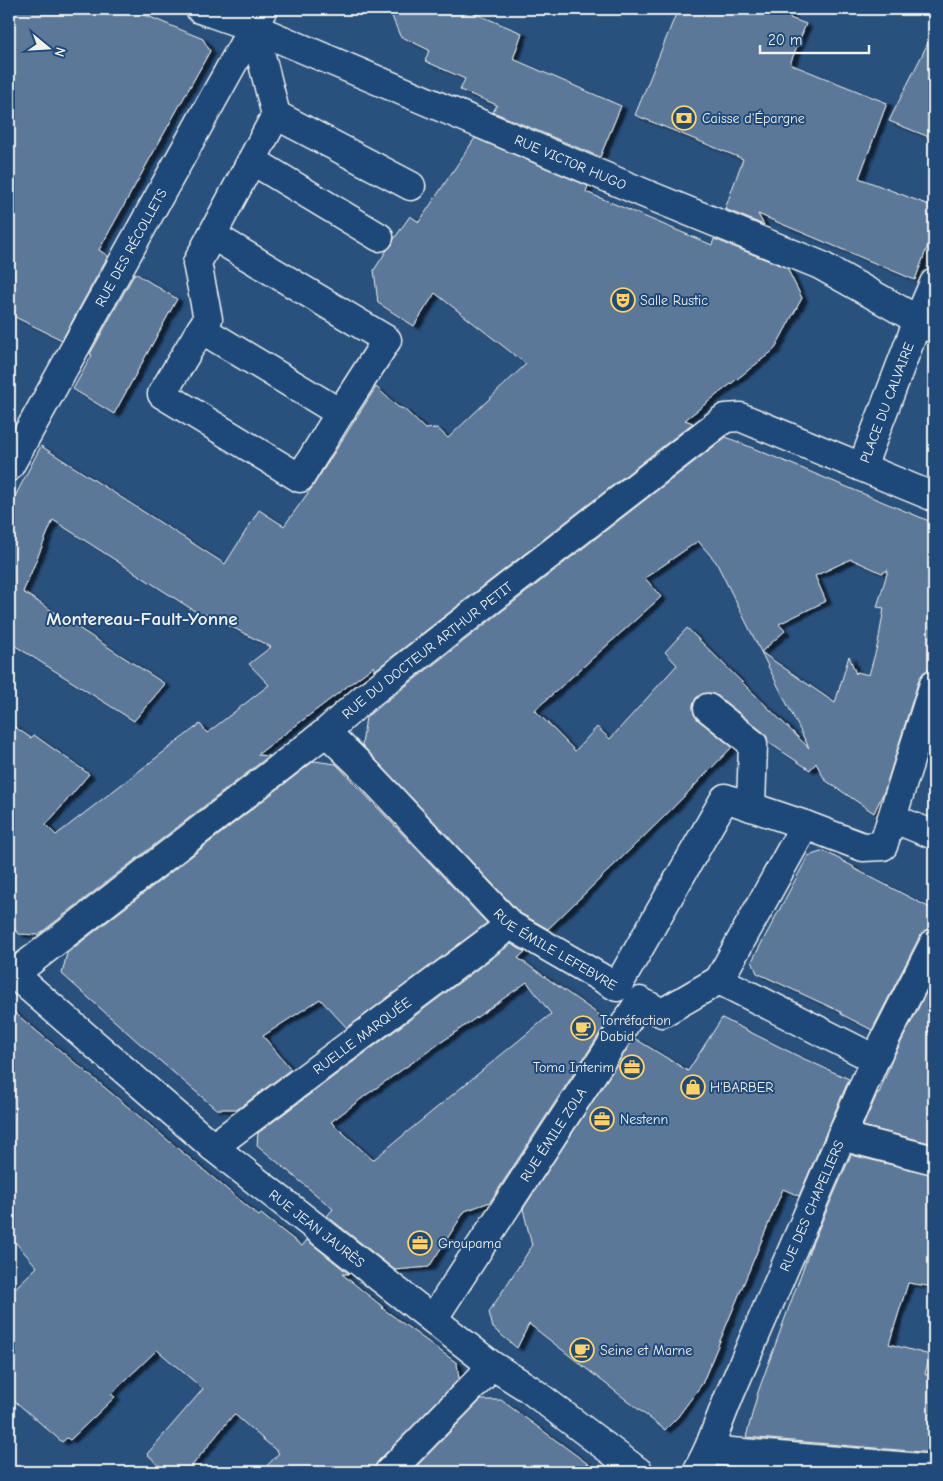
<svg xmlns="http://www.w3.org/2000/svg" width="943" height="1481" font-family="'Comic Neue',sans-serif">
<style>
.building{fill:#5b7899;stroke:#f4f1e8;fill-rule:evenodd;filter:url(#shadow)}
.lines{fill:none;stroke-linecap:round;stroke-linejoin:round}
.minor-casing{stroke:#f4f1e8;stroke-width:31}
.major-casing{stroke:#f4f1e8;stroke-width:31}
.minor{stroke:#1f4a7a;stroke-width:28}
.major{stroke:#1f4a7a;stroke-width:28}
.labels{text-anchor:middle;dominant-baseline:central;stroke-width:4;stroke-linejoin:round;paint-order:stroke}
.poi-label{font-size:14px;fill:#f4f1e8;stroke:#1f4a7a;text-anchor:start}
.street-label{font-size:14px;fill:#f4f1e8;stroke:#1f4a7a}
.district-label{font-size:19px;font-weight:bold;fill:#f4f1e8;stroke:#1f4a7a}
</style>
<defs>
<filter id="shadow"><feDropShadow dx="5.5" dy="3" stdDeviation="1" flood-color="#0009"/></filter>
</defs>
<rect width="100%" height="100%" fill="#28517e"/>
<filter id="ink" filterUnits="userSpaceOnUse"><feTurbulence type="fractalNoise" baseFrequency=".02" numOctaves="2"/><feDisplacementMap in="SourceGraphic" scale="10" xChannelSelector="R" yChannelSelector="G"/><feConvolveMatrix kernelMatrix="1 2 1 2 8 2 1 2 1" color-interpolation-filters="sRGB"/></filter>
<g filter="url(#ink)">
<g class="building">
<path d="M9 9H131L203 39 210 51 99 250 108 256 62 340 9 314Z"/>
<path d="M389 9H464L522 33 513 59 621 106 600 157 493 112 497 105 460 90 465 79 425 61 429 50 400 36Z"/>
<path d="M678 9H793L790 18 806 24 790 64 887 103 859 178 934 207V229L915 280 758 214 764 225 725 209 743 159 635 115Z"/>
<path d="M934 31V139L889 121Z"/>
<path d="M475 138 588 186 586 192 712 245 714 239 787 268 802 298 774 350 685 420 693 423 374 671V666L257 755 269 756 38 935 19 934 9 923V723L31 738 34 735 89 774 46 825 56 835 200 724 207 733 269 685 249 664 271 647 206 614 204 617 53 520 23 592 165 684 134 721 9 642V508L41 446 225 564 259 510 284 526 313 486 376 387 398 407 404 409 425 429 437 428 448 438 526 364 435 293 414 326 378 303 374 270 387 250 392 245 394 239 410 216 419 222Z"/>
<path d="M135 273 177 299 114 414 73 389 92 355 90 354Z"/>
<path d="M726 437 934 523V669H930L924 672 919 679 885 789 874 813 825 780 816 763 810 770 768 742 767 737 763 732 718 696 710 693 702 694 696 698 693 705 694 714 698 720 732 747 666 815 548 929 520 913 362 745 366 717ZM698 541 716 562 761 652 785 631 779 624 826 601 815 576 851 559 882 573 888 570 877 607 884 608 878 643 869 675 857 672 856 674 849 656 835 703 761 652 809 748 687 628 665 652 677 665 610 739 597 727 575 751 535 710 661 597 645 578Z"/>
<path d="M314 761 336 764 487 923 347 1028 320 999 263 1036 291 1069 238 1109H216L138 1042 62 974 67 953Z"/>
<path d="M824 851 854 867 853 868 934 910V928L926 930 920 936 872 1030 841 1014V1012L757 973 752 961 808 856Z"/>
<path d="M511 944 525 952 518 958 608 1021 490 1202 465 1211 429 1267 395 1270 327 1216 333 1209 257 1145 258 1133ZM527 982 551 1014 373 1160 331 1122 369 1093Z"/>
<path d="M934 977V1144L863 1126 878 1092 879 1093 892 1060Z"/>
<path d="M9 1008 259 1216 261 1214 302 1246 307 1240 349 1274H342L383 1307 382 1308 457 1363 459 1379 378 1461 374 1468V1472H261L279 1453 234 1414 187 1472H166L147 1454 203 1389 157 1350 111 1394 115 1397 70 1440 67 1438 62 1442 9 1396V1294L37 1267 9 1235Z"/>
<path d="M722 1018 802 1058 849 1079 799 1196 783 1189 702 1384 677 1418 665 1430 529 1324 517 1348 493 1328 489 1312 532 1246 523 1209 634 1038 688 1071Z"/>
<path d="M851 1155 934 1175V1287L908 1283 889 1344 930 1355 925 1374 934 1376V1453L746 1437 758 1392 812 1244Z"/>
<path d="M481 1400H501L599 1472H411Z"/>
</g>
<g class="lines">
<g class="minor-casing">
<g id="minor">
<path id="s1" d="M200 9 254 28 646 194 820 265 934 329"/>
<path d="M276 115 411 186"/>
<path d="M253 161 379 237"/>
<path d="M212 235 387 340 340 413"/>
<path d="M201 329 340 413 300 478 162 394 201 329 208 319 197 263 276 115 254 28"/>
<path id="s2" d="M9 467 263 9"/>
<path id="s3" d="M862 467 918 320 934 283"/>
<path d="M708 708 753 744 751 807"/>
<path id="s4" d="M326 732 358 763 510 925 617 987 725 798 805 825 863 847 883 846 934 684"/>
<path d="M892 818 934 835"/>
<path id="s5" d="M14 974 326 732 363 699 725 418 740 417 934 497"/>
<path d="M719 980 805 825"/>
<path d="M719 980 875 1059"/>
<path d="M841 1136 934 1160"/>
<path id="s6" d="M213 1147 510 925"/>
<path id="s7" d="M433 1319 640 1001 662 1013 719 980"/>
<path d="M708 1450 934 1469"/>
<path d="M389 1472 481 1378 490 1364"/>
<path id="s8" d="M697 1472 708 1450 730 1394 875 1059 934 943"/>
</g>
</g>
<g class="major-casing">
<g id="major">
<path id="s9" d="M9 970 213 1147 490 1364 528 1388 639 1472"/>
</g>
</g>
<use href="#minor" class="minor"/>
<use href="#major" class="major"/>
</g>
</g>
<defs>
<g id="bank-ring" transform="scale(1.25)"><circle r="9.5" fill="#1f4a7a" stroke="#ffd166" stroke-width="1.5"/><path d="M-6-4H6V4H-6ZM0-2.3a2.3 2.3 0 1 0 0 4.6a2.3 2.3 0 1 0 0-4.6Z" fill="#ffd166"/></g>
<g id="theatre-ring" transform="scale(1.25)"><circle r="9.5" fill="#1f4a7a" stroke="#ffd166" stroke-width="1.5"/><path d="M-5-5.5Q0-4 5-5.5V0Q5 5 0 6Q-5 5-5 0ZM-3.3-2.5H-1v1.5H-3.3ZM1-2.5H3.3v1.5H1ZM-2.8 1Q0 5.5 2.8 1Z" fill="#ffd166"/></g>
<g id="cafe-ring" transform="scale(1.25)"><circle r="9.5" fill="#1f4a7a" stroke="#ffd166" stroke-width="1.5"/><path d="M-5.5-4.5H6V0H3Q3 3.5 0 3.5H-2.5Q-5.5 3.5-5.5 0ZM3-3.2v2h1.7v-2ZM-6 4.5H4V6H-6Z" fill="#ffd166"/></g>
<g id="office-ring" transform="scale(1.25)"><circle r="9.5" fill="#1f4a7a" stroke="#ffd166" stroke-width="1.5"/><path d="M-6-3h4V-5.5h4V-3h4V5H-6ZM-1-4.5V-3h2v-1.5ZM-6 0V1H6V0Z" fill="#ffd166"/></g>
<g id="shop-ring" transform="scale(1.25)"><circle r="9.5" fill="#1f4a7a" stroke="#ffd166" stroke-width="1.5"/><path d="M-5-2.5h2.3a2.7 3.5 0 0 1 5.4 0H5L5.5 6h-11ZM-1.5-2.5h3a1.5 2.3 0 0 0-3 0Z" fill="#ffd166"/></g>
</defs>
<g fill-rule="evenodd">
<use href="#bank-ring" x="684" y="118"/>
<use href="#theatre-ring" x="623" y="300"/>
<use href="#cafe-ring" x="583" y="1028"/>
<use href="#office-ring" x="632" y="1067"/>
<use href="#shop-ring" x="693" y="1087"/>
<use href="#office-ring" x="602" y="1119"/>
<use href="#office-ring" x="420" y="1243"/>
<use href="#cafe-ring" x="582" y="1350"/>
</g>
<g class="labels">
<g class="poi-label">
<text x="702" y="118">Caisse d'Épargne</text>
<text x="640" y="300">Salle Rustic</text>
<text x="600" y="1020">Torréfaction<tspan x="600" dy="16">Dabid</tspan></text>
<text x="614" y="1067" text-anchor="end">Toma Interim</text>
<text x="710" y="1087">H'BARBER</text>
<text x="620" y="1119">Nestenn</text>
<text x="438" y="1243">Groupama</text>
<text x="600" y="1350">Seine et Marne</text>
</g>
<g class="street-label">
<text stroke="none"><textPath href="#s1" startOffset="401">RUE VICTOR HUGO</textPath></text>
<text stroke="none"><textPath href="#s2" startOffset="251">RUE DES RÉCOLLETS</textPath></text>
<text stroke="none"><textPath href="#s3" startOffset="69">PLACE DU CALVAIRE</textPath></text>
<text stroke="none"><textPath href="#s5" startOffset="525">RUE DU DOCTEUR ARTHUR PETIT</textPath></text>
<text stroke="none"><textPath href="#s4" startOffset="318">RUE ÉMILE LEFEBVRE</textPath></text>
<text stroke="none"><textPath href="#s6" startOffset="186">RUELLE MARQUÉE</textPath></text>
<text stroke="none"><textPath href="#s7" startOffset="220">RUE ÉMILE ZOLA</textPath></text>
<text stroke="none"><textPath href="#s8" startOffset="290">RUE DES CHAPELIERS</textPath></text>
<text stroke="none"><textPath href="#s9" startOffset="402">RUE JEAN JAURÈS</textPath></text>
</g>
<g class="district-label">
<text x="142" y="619">Montereau-Fault-Yonne</text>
</g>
</g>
<rect width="943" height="1481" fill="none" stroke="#1f4a7a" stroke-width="30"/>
<rect x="15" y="15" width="913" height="1451" fill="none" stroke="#f4f1e8" stroke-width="2" filter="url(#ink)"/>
<g transform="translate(48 48) rotate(108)" stroke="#1f4a7a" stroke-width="4" paint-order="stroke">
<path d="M0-4L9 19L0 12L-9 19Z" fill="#f4f1e8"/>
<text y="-8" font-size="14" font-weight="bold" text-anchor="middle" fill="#f4f1e8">N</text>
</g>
<path d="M760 45v8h109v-8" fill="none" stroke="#f4f1e8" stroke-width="2.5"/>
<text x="768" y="45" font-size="15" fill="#f4f1e8" stroke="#1f4a7a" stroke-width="4" paint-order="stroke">20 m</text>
</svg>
